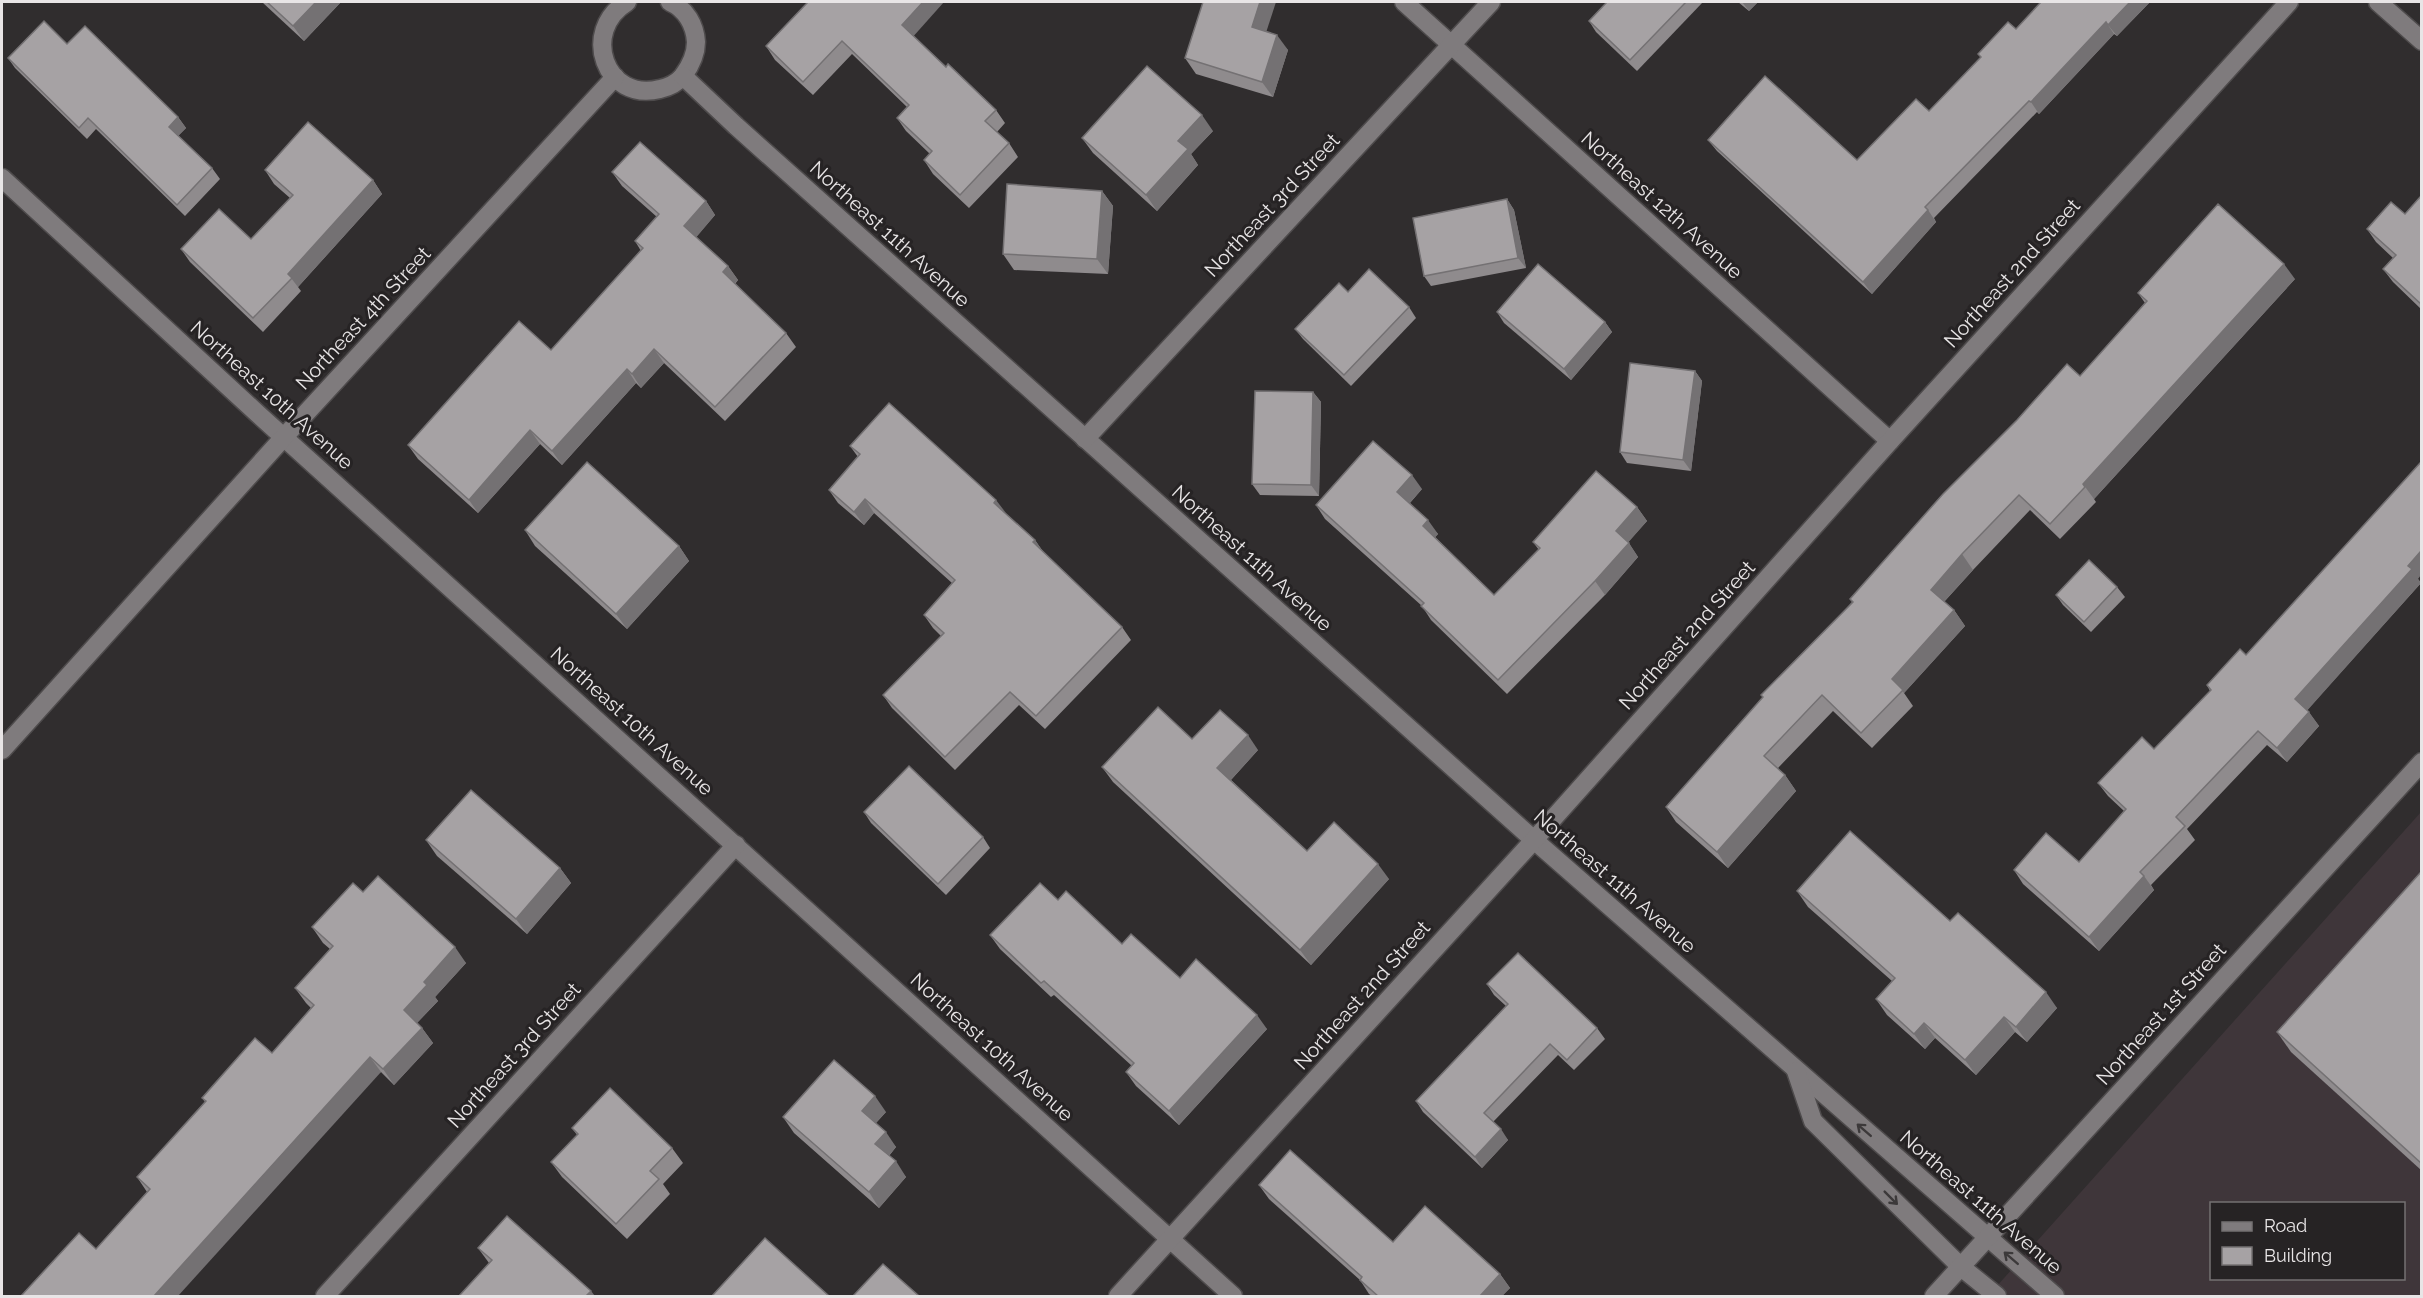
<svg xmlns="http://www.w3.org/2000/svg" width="2423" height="1298" font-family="Raleway,sans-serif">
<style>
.built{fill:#3f363a;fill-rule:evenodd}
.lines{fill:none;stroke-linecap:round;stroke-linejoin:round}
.street-casing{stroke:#4e4b4c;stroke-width:21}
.street{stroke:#7f7b7d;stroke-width:18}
.wall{fill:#8f8b8d}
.shaded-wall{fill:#747173}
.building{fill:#a6a2a4;stroke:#747173;stroke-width:1.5}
.oneway{stroke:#3c393a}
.labels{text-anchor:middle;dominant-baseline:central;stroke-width:6;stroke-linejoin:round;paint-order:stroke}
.street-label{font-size:20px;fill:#e8e5e6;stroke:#262324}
</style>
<rect width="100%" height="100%" fill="#302d2e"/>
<path class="built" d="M2421 812V1296H1988ZM2212 1204H2404V1278H2212Z"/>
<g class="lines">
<g class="street-casing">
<g id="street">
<path d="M627 2C580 31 605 103 660 89 669 87 677 83 683 76 691 65 696 55 696 42 695 25 686 9 670 2"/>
<path d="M1404 2 1890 441"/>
<path d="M2378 2 2422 41"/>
<path d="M683 76 736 126 1534 840 2055 1296"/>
<path d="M2 178 258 414 1233 1296"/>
<path d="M1085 439 1491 2"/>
<path d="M2 750 284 437 615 77"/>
<path d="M1796 1071 1813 1121 1961 1267 1997 1296"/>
<path d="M325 1296 736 845"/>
<path d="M1118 1296 1534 840 1890 441 2289 2"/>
<path d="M1934 1296 2422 762"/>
</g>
</g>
<use href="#street" class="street"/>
</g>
<g class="wall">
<path d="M262 2H341L304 41Z"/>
<path d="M1607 2H1703L1637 71 1596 32 1589 21Z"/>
<path d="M1738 2H1758L1749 11Z"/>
<path d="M2041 2H2150L2117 36 2114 34 2039 114 2037 112 1934 218 1936 222 1872 294 1717 151 1708 140 1857 160 1929 111 1981 58 1978 54 2016 29Z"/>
<path d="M1266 31 1288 50 1273 97 1196 74 1185 58Z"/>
<path d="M913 36 946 67 996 110 1005 123 997 132 1009 143 1018 157 969 208 933 174 924 160 930 154 906 131 897 118 907 107 852 54 813 95 775 60 766 46Z"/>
<path d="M67 44 178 117 186 128 178 136 212 168 220 179 185 216 96 129 87 139 15 68 8 58Z"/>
<path d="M1213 131 1191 154 1198 165 1157 211 1093 153 1082 138Z"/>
<path d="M265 170 373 180 382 194 298 287 301 291 263 332 190 262 181 249 251 239 290 198 274 184Z"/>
<path d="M612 172 706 201 715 215 696 237 728 266 738 280 735 284 786 333 796 347 725 421 664 363 641 388 636 383 562 465 540 444 478 513 418 459 408 445 551 350 641 251 635 241 657 217 622 186Z"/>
<path d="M1102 191 1113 206 1108 274 1014 270 1003 254Z"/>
<path d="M2421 196V309L2393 282 2383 269 2393 258 2376 242 2367 229 2405 214Z"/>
<path d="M1507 199 1514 210 1526 268 1431 286 1424 276Z"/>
<path d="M2295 279 2094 499 2096 502 2060 539 2030 510 1973 570 1944 602 1954 610 1965 626 1904 693 1913 706 1872 748 1833 711 1777 769 1785 775 1796 791 1728 868 1676 822 1666 807 1852 602 1850 599 2080 376 2145 303 2138 293Z"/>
<path d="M1348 292 1409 307 1416 318 1351 386 1303 339 1295 329Z"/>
<path d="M1497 312 1605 322 1612 332 1571 380 1504 323Z"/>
<path d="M1695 371 1702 381 1691 471 1627 463 1620 452Z"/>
<path d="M1313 392 1321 402 1319 496 1260 495 1252 484Z"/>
<path d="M850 446 1005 513 1035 540 1044 553 1122 627 1131 640 1045 729 1019 705 955 770 892 708 883 695 941 636 933 628 924 615 952 583 874 513 864 525 838 503 829 490 858 457Z"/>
<path d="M1422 489 1410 503 1438 534 1435 537 1494 595 1539 550 1533 542 1637 507 1647 521 1628 542 1638 557 1605 595 1507 694 1431 620 1422 606 1325 519 1316 505Z"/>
<path d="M525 530 679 546 689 561 627 629 535 546Z"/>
<path d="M2418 579 2421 583 2307 710 2319 726 2287 762 2267 745 2187 829 2195 840 2151 885 2154 890 2099 951 2023 884 2014 870 2079 862 2124 811 2108 796 2098 783 2154 749 2210 691 2207 685 2246 655Z"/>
<path d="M2117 587 2125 597 2091 632 2063 605 2056 595Z"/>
<path d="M1192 739 1258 750 1231 780 1307 851 1389 879 1311 965 1113 782 1102 767Z"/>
<path d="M864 812 983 837 990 848 946 895 871 823Z"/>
<path d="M426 840 560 868 571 883 527 934 437 856Z"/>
<path d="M2421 872V1170L2291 1052 2277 1032Z"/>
<path d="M1797 891 1950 921 2057 1008 2027 1042 2015 1032 1976 1075 1935 1038 1925 1049 1887 1015 1876 999 1892 981 1808 907Z"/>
<path d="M363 892 466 963 435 997 438 1001 417 1023 422 1028 433 1043 394 1085 381 1072 96 1249 147 1192 137 1177 205 1102 202 1098 272 1053 311 1008 306 1003 295 988 330 949 323 943 312 927Z"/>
<path d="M1058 900 1122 944 1267 1029 1179 1125 1136 1086 1126 1072 1132 1066 1054 995 1051 997 1000 949 990 935Z"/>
<path d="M1487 984 1597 1028 1605 1039 1574 1070 1558 1055 1493 1122 1508 1140 1482 1168 1423 1112 1416 1101 1506 1006 1494 995Z"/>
<path d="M886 1112 876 1123 896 1147 889 1156 906 1177 879 1208 794 1133 783 1117Z"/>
<path d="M572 1128 672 1148 683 1163 663 1184 670 1194 627 1239 562 1177 551 1162 577 1135Z"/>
<path d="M1259 1185 1393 1242 1500 1274 1510 1288 1502 1296H1372L1369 1294 1360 1280 1269 1199Z"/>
<path d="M478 1248 595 1296 489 1263Z"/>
</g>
<g class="shaded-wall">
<path d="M316 2H341L304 41 293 26Z"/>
<path d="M923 2H944L911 39 902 25Z"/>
<path d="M1260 2H1276L1263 42 1252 27Z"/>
<path d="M1742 2H1758L1749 11Z"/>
<path d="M2130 2H2150L2117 36 2108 25Z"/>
<path d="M2106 22 2114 34 2039 114 2031 102Z"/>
<path d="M1277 35 1288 50 1273 97 1262 82Z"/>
<path d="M1202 115 1213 131 1191 154 1198 165 1157 211 1146 195 1178 141Z"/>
<path d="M178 117 186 128 177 137 169 127Z"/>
<path d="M373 180 382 194 298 287 288 274Z"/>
<path d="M1102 191 1113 206 1108 274 1097 259Z"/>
<path d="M1507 199 1514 210 1526 268 1518 258Z"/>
<path d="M706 201 715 215 694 240 684 226Z"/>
<path d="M1928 210 1936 222 1872 294 1863 282Z"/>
<path d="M2284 264 2295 279 2094 499 2083 484Z"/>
<path d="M728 266 738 280 732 286 723 272Z"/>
<path d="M1605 322 1612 332 1571 380 1564 369Z"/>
<path d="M654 349 664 363 641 388 632 374Z"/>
<path d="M627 369 636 383 562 465 552 451Z"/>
<path d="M1695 371 1702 381 1691 471 1683 460Z"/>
<path d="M1313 392 1321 402 1319 496 1311 485Z"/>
<path d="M530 430 540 444 478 513 469 500Z"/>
<path d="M1412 475 1422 489 1407 506 1397 492Z"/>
<path d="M865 499 874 513 864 525 854 512Z"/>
<path d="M996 500 1006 513 994 503Z"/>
<path d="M1637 507 1647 521 1626 545 1616 531Z"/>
<path d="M1428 520 1438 534 1433 540 1423 526Z"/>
<path d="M1035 540 1044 553 1033 542Z"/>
<path d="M1629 543 1638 557 1605 595 1595 581Z"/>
<path d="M679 546 689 561 627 629 616 614Z"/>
<path d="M2421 551V575L2418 579 2421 583 2305 713 2295 699Z"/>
<path d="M1962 554 1973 570 1941 605 1931 590Z"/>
<path d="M1954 610 1965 626 1904 693 1892 679Z"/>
<path d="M2309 712 2319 726 2287 762 2277 748Z"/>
<path d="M1248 735 1258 750 1228 783 1217 768Z"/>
<path d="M1785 775 1796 791 1728 868 1717 852Z"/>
<path d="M1378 864 1389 879 1311 965 1300 950Z"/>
<path d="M560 868 571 883 527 934 516 919Z"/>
<path d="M2144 876 2154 890 2099 951 2089 937Z"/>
<path d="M455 947 466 963 435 997 438 1001 414 1026 404 1010 424 982Z"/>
<path d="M2046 992 2057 1008 2027 1042 2016 1027Z"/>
<path d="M1257 1015 1267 1029 1179 1125 1169 1111Z"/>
<path d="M2004 1017 2015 1032 1976 1075 1965 1060Z"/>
<path d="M1924 1023 1935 1038 1925 1049 1914 1034Z"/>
<path d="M422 1028 433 1043 394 1085 383 1069Z"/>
<path d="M370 1057 381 1072 178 1296H154Z"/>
<path d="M875 1096 886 1112 873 1126 862 1111Z"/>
<path d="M1501 1129 1508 1140 1482 1168 1475 1157Z"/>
<path d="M886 1132 896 1147 886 1159 875 1144Z"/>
<path d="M896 1161 906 1177 879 1208 869 1192Z"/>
<path d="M1500 1274 1510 1288 1502 1296H1480Z"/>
<path d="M591 1291 595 1296H586Z"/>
</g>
<g class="building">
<path d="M267 2H316L293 26Z"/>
<path d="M808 2H923L902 25 946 67 948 64 996 110 985 121 1009 143 960 195 924 160 932 151 897 118 909 105 842 41 803 82 766 46Z"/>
<path d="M1203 2H1260L1252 27 1277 35 1262 82 1185 58Z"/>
<path d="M1607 2H1686L1630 60 1589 21Z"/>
<path d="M2041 2H2130L2108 25 2106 22 2031 102 2029 101 1925 207 1928 210 1863 282 1708 140 1765 76 1857 160 1916 99 1929 111 1981 57 1978 54 2008 22 2016 29Z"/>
<path d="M44 21 67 44 85 26 178 117 169 127 212 168 177 205 88 118 79 128 8 58Z"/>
<path d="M1147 66 1202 115 1178 141 1188 149 1146 195 1082 138Z"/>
<path d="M308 122 373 180 288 274 292 278 253 318 181 249 219 209 251 239 293 195 265 170Z"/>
<path d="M640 142 706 201 684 226 728 266 723 272 786 333 715 407 654 349 632 374 627 369 552 451 530 430 469 500 408 445 519 321 551 350 643 248 635 241 659 214 612 172Z"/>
<path d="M1007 184 1102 191 1097 259 1003 254Z"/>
<path d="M2421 196V304L2383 269 2396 255 2367 229 2391 202 2405 214Z"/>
<path d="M1507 199 1518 258 1424 276 1413 218Z"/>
<path d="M2218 204 2284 264 2083 484 2085 487 2050 524 2019 495 1962 554 1931 590 1954 610 1892 679 1903 690 1861 733 1822 695 1764 756 1785 775 1717 852 1666 807 1763 697 1761 695 1853 602 1850 599 1943 494 2017 420 2067 364 2080 376 2147 301 2138 293Z"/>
<path d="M1538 264 1605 322 1564 369 1497 312Z"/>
<path d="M1369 269 1409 307 1344 375 1295 329 1339 283 1348 292Z"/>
<path d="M1630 363 1695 371 1683 460 1620 452Z"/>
<path d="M1255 391 1313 392 1311 485 1252 484Z"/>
<path d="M889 403 996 500 994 503 1035 540 1033 542 1122 627 1036 716 1010 692 945 757 883 695 944 633 924 615 955 580 865 499 854 512 829 490 860 454 850 446Z"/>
<path d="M1373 441 1412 475 1397 492 1428 520 1423 526 1494 595 1540 548 1533 542 1596 471 1637 507 1616 531 1629 543 1595 581 1498 680 1421 606 1424 603 1316 505Z"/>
<path d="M587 462 679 546 616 614 525 530Z"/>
<path d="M2421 462V551L2408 566 2412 569 2295 699 2309 712 2277 748 2258 731 2176 817 2185 826 2140 872 2144 876 2089 937 2014 870 2046 833 2079 862 2126 809 2098 783 2142 737 2154 749 2211 690 2207 685 2240 649 2246 655Z"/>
<path d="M2089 560 2117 587 2084 622 2056 595Z"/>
<path d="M1158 707 1192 739 1220 710 1248 735 1217 768 1307 851 1334 822 1378 864 1300 950 1102 767Z"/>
<path d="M909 766 983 837 938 884 864 812Z"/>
<path d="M471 790 560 868 516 919 426 840Z"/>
<path d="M1850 831 1950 921 1958 913 2046 992 2016 1027 2004 1017 1965 1060 1924 1023 1914 1034 1876 999 1895 978 1797 891Z"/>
<path d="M2421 872V1163L2277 1032Z"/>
<path d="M378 876 455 947 424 982 427 985 404 1010 422 1028 383 1069 370 1057 154 1296H21L79 1233 96 1249 150 1189 137 1177 206 1101 202 1098 255 1038 272 1053 314 1005 295 988 333 946 312 927 353 883 363 892Z"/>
<path d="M1040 883 1058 900 1066 891 1122 944 1131 934 1180 978 1196 959 1257 1015 1169 1111 1126 1072 1134 1063 1044 981 1041 983 990 935Z"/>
<path d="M1518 953 1597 1028 1567 1060 1550 1044 1484 1113 1501 1129 1475 1157 1416 1101 1508 1004 1487 984Z"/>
<path d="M834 1060 875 1096 862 1111 886 1132 875 1144 896 1161 869 1192 783 1117Z"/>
<path d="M610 1088 672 1148 650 1171 659 1179 616 1224 551 1162 578 1134 572 1128Z"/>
<path d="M1290 1150 1393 1242 1425 1206 1500 1274 1480 1296H1378L1360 1280 1362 1277 1259 1185Z"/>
<path d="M507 1216 591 1291 586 1296H459L492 1260 478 1248Z"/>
<path d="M765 1238 829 1296H712Z"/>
<path d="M883 1264 919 1296H853Z"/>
</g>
<defs><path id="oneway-shaft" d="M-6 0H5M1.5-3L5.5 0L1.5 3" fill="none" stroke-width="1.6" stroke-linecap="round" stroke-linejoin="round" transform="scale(1.5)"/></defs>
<g class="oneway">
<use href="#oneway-shaft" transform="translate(1864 1130) rotate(-139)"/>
<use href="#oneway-shaft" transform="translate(1891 1198) rotate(45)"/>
<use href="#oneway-shaft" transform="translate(2011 1258) rotate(-139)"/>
</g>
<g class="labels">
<g class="street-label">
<text transform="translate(1272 205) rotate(-47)">Northeast 3rd Street</text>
<text transform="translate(1662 205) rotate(42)">Northeast 12th Avenue</text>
<text transform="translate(890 234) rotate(42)">Northeast 11th Avenue</text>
<text transform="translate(2012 273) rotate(-48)">Northeast 2nd Street</text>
<text transform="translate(363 318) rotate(-47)">Northeast 4th Street</text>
<text transform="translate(272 395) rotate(42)">Northeast 10th Avenue</text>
<text transform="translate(1252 558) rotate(42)">Northeast 11th Avenue</text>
<text transform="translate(1687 635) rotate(-48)">Northeast 2nd Street</text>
<text transform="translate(632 721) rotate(42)">Northeast 10th Avenue</text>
<text transform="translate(1615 881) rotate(41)">Northeast 11th Avenue</text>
<text transform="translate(1362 995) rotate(-48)">Northeast 2nd Street</text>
<text transform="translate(2161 1014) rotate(-48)">Northeast 1st Street</text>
<text transform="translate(992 1047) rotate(42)">Northeast 10th Avenue</text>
<text transform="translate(514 1055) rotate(-48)">Northeast 3rd Street</text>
<text transform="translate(1981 1202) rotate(41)">Northeast 11th Avenue</text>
</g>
</g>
<rect width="2423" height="1298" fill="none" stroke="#e8e5e6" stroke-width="6"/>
<rect x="2210" y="1202" width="195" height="78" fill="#262324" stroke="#747172" stroke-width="1.5"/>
<rect x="2222" y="1222" width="30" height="9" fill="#7f7b7d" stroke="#747172" stroke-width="1.5"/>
<text x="2264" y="1232" font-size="18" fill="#e8e5e6">Road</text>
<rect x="2222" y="1247" width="30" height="18" fill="#a6a2a4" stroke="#747172" stroke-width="1.5"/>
<text x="2264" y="1262" font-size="18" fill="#e8e5e6">Building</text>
</svg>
